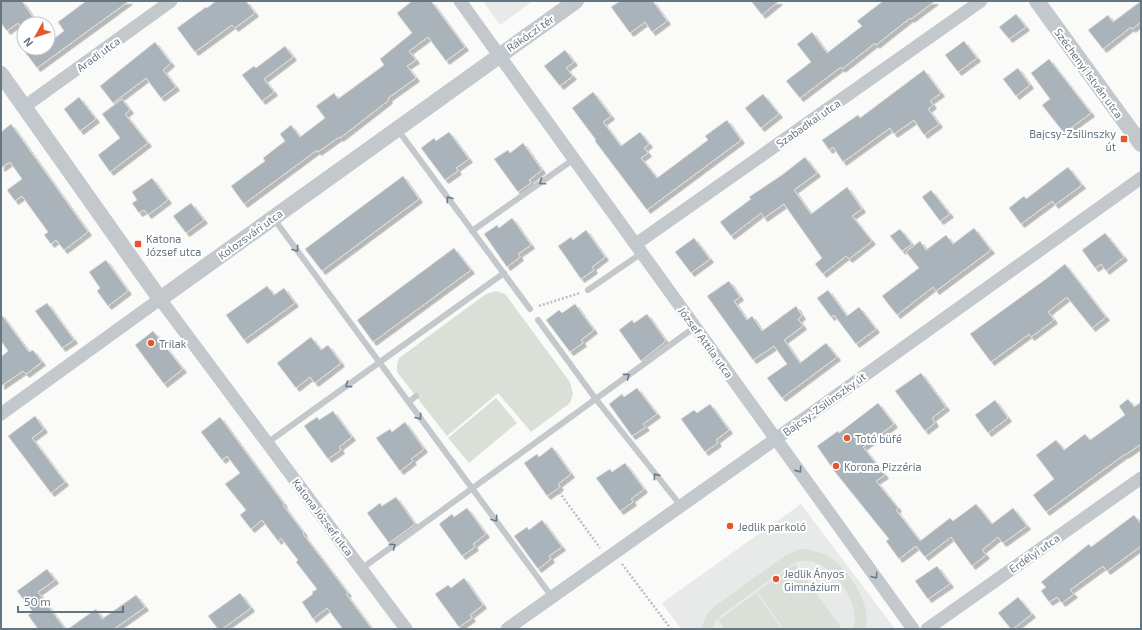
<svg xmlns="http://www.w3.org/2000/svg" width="1142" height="630" font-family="'Exo 2',sans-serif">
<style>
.built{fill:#e8e9e9}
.green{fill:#dadfd7}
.building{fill:#aab3b9;stroke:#dcdcda;filter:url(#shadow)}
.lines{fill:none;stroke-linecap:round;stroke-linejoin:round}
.path{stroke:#bbbfc2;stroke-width:2.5;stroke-dasharray:2 2;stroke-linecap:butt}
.service{stroke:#c3c8cc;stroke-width:6}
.minor{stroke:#c3c8cc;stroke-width:13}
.tertiary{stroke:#c3c8cc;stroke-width:16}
.oneway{stroke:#6a7a87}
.poi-dot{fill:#e4572e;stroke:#fff;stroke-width:1.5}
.labels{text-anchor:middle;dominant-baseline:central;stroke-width:4;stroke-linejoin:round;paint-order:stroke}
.street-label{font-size:11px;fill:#657683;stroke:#fff}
.poi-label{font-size:11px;fill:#657683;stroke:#fff;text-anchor:start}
</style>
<defs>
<filter id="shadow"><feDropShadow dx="3.5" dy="3.5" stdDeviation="0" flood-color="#0004"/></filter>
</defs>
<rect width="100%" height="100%" fill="#fafaf8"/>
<g class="built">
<path d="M483 1H533L500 25Z"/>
<path d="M801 504 895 629H681L662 603Z"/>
</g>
<g class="green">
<path d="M496 291 505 294 570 382 573 394 570 403 531 432 498 393 447 436 397 372V365L399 358 486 294Z"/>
<path d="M496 398 517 423 469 463 448 438Z"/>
<path d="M800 549C808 549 817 551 824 554 846 564 874 605 865 629H853C864 601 822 546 792 564L721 615 715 622 712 629H701L707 614 715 606 786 555Z"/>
<path d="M795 564 842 629H784L757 592Z"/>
<path d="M756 593 782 629H725L718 620Z"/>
</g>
<g class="building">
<path d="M1 1H22L34 19 27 24H24V26L22 28 18 23 7 31 1 23Z"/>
<path d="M86 1H129L37 68 22 48H48V43L64 31 58 22Z"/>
<path d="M216 1H246L255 13 235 28 232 25 195 52 177 28 206 7 207 8Z"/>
<path d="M412 1H431L465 47 446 61 428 37 409 51 416 60 407 66 416 78 388 98 389 100 340 138 339 137 318 152 317 150 244 204 231 186 265 161 263 158 285 141 280 134 291 125 300 137 325 118 316 106 334 93 338 99 384 65 380 59 412 33 397 13Z"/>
<path d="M620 1H653L667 21 652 32 645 22 630 33 611 7Z"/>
<path d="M751 1H779L762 15Z"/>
<path d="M883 1H935L911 19 910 18 876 45 875 43 842 69 841 67 800 98 786 81 811 62 797 44 812 32 827 53 862 26 857 21Z"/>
<path d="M1141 1V22L1132 29 1131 27 1103 49 1088 30 1108 15 1113 22Z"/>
<path d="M1016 14 1026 27 1009 39 999 27Z"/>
<path d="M964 41 977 58 958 72 945 55Z"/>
<path d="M155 42 171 63 163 70 176 87 161 98 146 78 113 103 100 86Z"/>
<path d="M285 46 293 57 264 79 274 92 262 101 242 75 254 66 256 68Z"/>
<path d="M565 50 574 62 566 68 573 76 560 86 544 66Z"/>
<path d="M1049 59 1091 113 1064 133 1042 105 1050 99 1031 73Z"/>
<path d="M1018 68 1030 85 1016 96 1003 79Z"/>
<path d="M924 70 941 93 930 101 933 105 928 109 939 124 924 135 914 120 894 134 890 128 843 162 833 147 829 150 822 140 858 115 860 118Z"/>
<path d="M593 92 611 116 603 122 621 146 640 132 649 144 644 148 648 153 641 158 657 178 708 140 705 136 727 120 741 140 647 210 595 141 596 140 572 108Z"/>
<path d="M763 94 779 114 761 128 745 108Z"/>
<path d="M79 97 96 119 80 131 64 109Z"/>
<path d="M122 99 130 110 125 114 148 143 110 172 98 155 120 138 102 114Z"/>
<path d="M11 124 88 232 64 250 56 240 51 244 44 235 48 232 22 196 15 201 7 190 22 179 10 162 1 168V132Z"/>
<path d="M449 132 469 159 456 168 458 171 445 180 421 148 434 138 436 141Z"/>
<path d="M523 143 542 170 529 180 531 183 518 192 494 159 508 150 510 153Z"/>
<path d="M805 157 817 173 794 190 811 214 847 187 862 209 852 216 872 241 849 259 846 256 823 274 815 264 822 258 784 204 764 218 761 213 731 236 720 222 751 199 749 197 782 175Z"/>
<path d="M1068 167 1082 185 1055 205 1052 201 1021 224 1009 208 1024 196 1026 199Z"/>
<path d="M403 176 419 199 322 271 305 249Z"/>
<path d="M152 178 168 200 148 215 144 210 139 213 132 203 137 200 132 192Z"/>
<path d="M931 190 950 214 940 221 922 197Z"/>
<path d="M191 203 204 220 186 233 173 216Z"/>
<path d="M512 218 531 245 518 254 520 257 507 267 484 234 497 225 499 228Z"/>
<path d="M974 228 991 250 936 291 933 287 897 315 882 296 919 268 906 252 920 241 926 250 946 235 953 244Z"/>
<path d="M900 229 912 244 902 251 890 236Z"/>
<path d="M586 230 605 257 592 267 594 270 581 279 558 246 571 237 573 240Z"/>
<path d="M1105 233 1124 257 1106 271 1101 264 1095 268 1082 250Z"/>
<path d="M694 238 710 259 691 273 675 252Z"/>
<path d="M454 248 471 270 373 342 357 320Z"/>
<path d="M106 260 128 291 108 306 97 291 100 288 89 272Z"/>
<path d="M1065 264 1106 317 1092 328 1067 297 1048 312 1054 320 1031 337 1029 334 991 362 970 334 1046 279Z"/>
<path d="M729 281 740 297 734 301 747 320 752 316 762 331 796 306 802 316 798 319 803 326 784 340 800 363 826 343 837 357 782 398 767 378 787 364 774 346 753 360 707 296Z"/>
<path d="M267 286 274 295 284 288 295 303 244 340 226 315Z"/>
<path d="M828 290 847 316 859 307 876 329 856 344 834 315 831 317 817 298Z"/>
<path d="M47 303 74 340 62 348 35 311Z"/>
<path d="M575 304 594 330 581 340 583 343 570 352 546 320 559 310 562 313Z"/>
<path d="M1 314 29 352 33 350 42 362 26 374 23 371 1 386V357L8 351 1 341Z"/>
<path d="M647 314 666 341 641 361 619 330 632 320 634 323Z"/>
<path d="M153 331 183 369 164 384 135 345Z"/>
<path d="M311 337 321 350 328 345 341 363 315 383 310 377 296 388 277 363Z"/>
<path d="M921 373 946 407 932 418 935 423 925 431 895 391Z"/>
<path d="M637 388 657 414 643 424 646 427 632 436 609 404 622 394 624 397Z"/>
<path d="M1128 399 1134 407 1141 402V444L1125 455V454L1046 512 1033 495 1054 479 1036 455 1056 440 1064 450 1085 434 1090 440 1125 415 1119 406Z"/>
<path d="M995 400 1008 418 988 433 975 415Z"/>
<path d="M878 403 894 424 863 447 885 475 876 481 898 508 896 510 920 541 950 518 953 521 976 504 992 524 1013 508 1027 526 1003 543 998 537 982 550 986 555 972 566 951 537 925 557 916 546 899 559 886 541 889 539 835 472 817 446 838 431 839 433Z"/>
<path d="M710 404 729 430 716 440 718 443 705 452 681 419 694 410 697 413Z"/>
<path d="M333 411 352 437 339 447 341 450 328 459 304 426 317 417 319 420Z"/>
<path d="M35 416 44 429 32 438 65 482 51 493 8 436Z"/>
<path d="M220 417 284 504 283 505 304 533 303 534 348 593 346 594 372 629H343L327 608 313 619 302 602 313 594 312 592 317 589 296 562 298 560 281 538 278 541 262 520 251 529 240 515 246 510 225 484 240 473 227 456 222 460 201 432Z"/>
<path d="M405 422 424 449 411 459 413 461 400 471 376 438 390 429 392 432Z"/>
<path d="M552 447 571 474 558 484 560 487 547 496 524 463 537 454 539 457Z"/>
<path d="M625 463 644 489 631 499 633 502 620 511 596 478 610 469 612 472Z"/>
<path d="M396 497 415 524 389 543 367 513 380 503 382 506Z"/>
<path d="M467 508 486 534 473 544 475 547 462 556 439 524 452 514 454 517Z"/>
<path d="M1134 515 1141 524V546L1107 571 1103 566 1070 590 1074 594 1062 603 1057 597 1049 602 1041 591 1046 587 1041 582 1089 544 1091 547Z"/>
<path d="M542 520 562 547 549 556 551 559 538 569 514 536 527 527 529 530Z"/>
<path d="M937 566 950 584 928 599 915 581Z"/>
<path d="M47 569 55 580 38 592 65 629H38L28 615 33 612 17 591Z"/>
<path d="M464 578 483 605 470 615 472 618 459 627 435 594 448 585 451 588Z"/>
<path d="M240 593 251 608 222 629H218L208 616Z"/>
<path d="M136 595 145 607 114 629H68L96 609 102 619Z"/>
<path d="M1018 597 1032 614 1013 629H1011L998 613Z"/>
</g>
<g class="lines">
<g class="path">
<path d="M539 306 580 293"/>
<path d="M557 489 600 548"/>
<path d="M622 564 671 629"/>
</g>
<g class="service">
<path d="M398 130 530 309"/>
<path d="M274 219 552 597"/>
<path d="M472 231 574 159"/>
<path d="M588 290 642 253"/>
<path d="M538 320 595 398 681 506"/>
<path d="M409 402 416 396"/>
<path d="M267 443 504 273"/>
<path d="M361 569 695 327"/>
</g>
<g class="minor">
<path d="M460 1 913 629"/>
<path d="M24 107 171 1"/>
<path d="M636 244 981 1"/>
<path d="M1 414 160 299 406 629"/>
<path d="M507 629 777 438 1141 178"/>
<path d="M927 629 1141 478"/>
</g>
<g class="tertiary">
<path d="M1037 1 1141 144"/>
<path d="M1 74 160 299 576 1"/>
</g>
</g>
<defs><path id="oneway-chevron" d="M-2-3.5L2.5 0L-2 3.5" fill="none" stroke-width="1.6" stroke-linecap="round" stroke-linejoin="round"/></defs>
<g class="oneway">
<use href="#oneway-chevron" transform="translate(542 182) rotate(145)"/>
<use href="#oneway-chevron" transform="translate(449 199) rotate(-126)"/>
<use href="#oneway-chevron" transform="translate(296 249) rotate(54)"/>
<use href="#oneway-chevron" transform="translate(627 376) rotate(-36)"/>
<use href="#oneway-chevron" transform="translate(348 385) rotate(144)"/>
<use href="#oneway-chevron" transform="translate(419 417) rotate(54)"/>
<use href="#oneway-chevron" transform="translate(799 470) rotate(55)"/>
<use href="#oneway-chevron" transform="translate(656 476) rotate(-128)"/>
<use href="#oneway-chevron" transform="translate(495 519) rotate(54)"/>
<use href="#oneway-chevron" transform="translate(393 546) rotate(-36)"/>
<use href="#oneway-chevron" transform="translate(875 576) rotate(54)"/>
</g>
<g class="poi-dot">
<rect x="1120" y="135" width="8" height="8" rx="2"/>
<rect x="134" y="240" width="8" height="8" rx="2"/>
<circle cx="151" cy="343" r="4"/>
<circle cx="847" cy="438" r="4"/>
<circle cx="836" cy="466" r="4"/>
<circle cx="730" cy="526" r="4"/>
<circle cx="776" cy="579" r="4"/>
</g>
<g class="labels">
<g class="street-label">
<text transform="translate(530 33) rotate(-35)">Rákóczi tér</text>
<text transform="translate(98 54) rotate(-36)">Aradi utca</text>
<text transform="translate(1089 73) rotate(54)">Széchenyi István utca</text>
<text transform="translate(808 123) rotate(-35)">Szabadkai utca</text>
<text transform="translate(250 234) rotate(-36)">Kolozsvári utca</text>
<text transform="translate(706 342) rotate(54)">József Attila utca</text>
<text transform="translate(824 404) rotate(-36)">Bajcsy-Zsilinszky út</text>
<text transform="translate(323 517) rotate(53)">Katona József utca</text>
<text transform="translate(1034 553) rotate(-35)">Erdélyi utca</text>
</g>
<g class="poi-label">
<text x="1116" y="133" text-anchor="end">Bajcsy-Zsilinszky<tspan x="1116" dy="13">út</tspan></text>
<text x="146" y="238">Katona<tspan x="146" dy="13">József utca</tspan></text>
<text x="159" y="343">Trilak</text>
<text x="855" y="438">Totó büfé</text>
<text x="844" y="466">Korona Pizzéria</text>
<text x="738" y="526">Jedlik parkoló</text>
<text x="784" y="573">Jedlik Ányos<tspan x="784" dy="13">Gimnázium</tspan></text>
</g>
</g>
<rect width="1142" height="630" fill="none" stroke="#657683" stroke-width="4"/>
<g transform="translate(36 36) rotate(231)"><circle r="19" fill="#ffffff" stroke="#c1c8cd"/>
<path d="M0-3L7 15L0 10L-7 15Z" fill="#e4572e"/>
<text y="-6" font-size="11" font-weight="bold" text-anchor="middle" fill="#657683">N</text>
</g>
<path d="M18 606v6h105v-6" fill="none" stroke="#657683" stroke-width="2"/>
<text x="24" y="606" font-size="12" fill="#657683" stroke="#ffffff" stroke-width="3" paint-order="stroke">50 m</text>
</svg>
